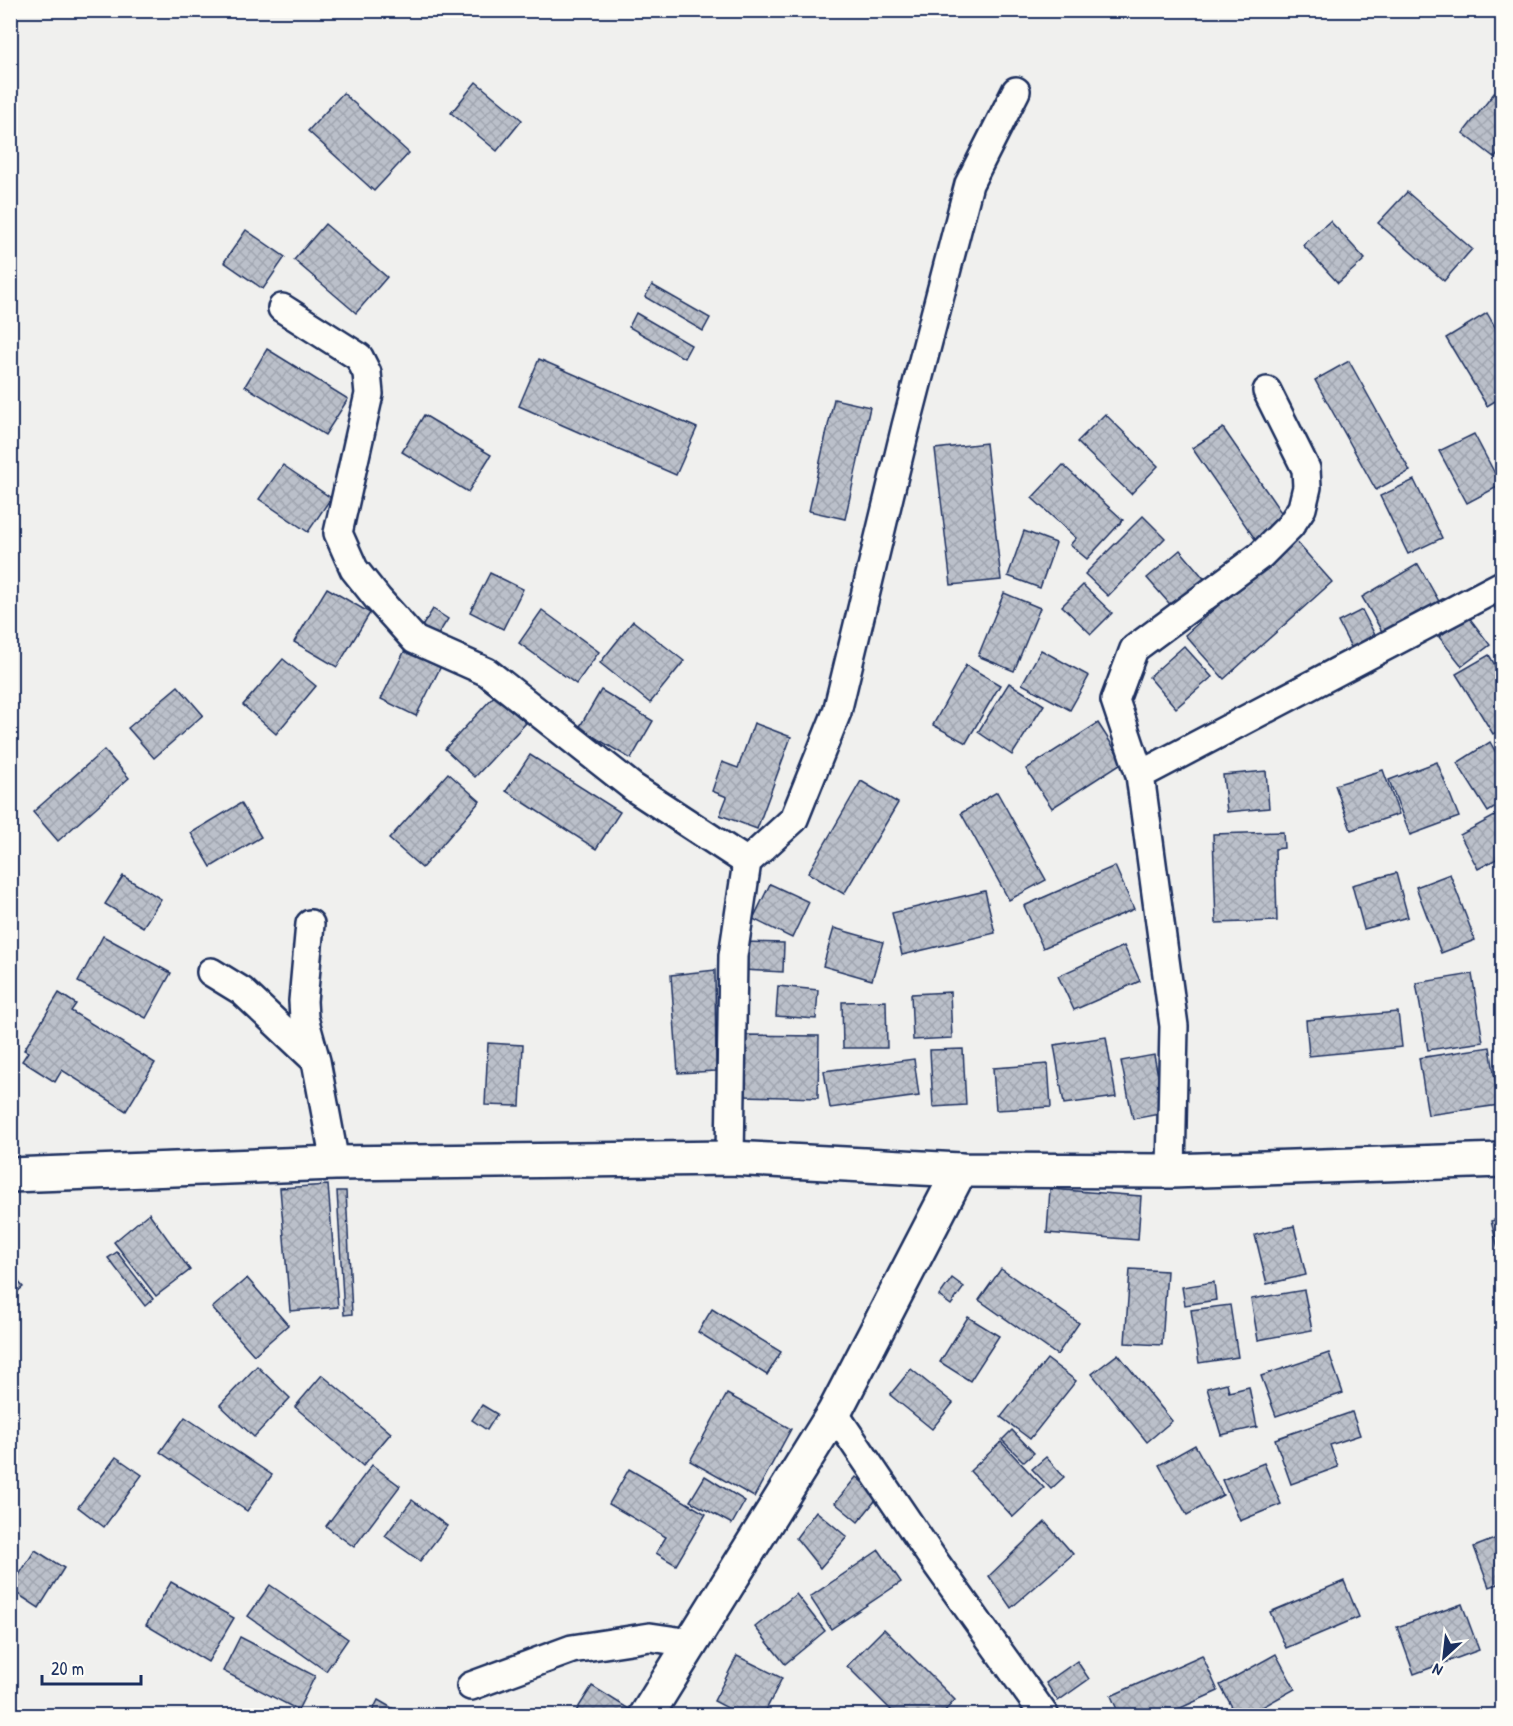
<svg xmlns="http://www.w3.org/2000/svg" width="1513" height="1726" font-family="'Patrick Hand',sans-serif">
<style>
.building{fill:url(#building-cross-hatch);stroke:#1b2f5e;stroke-width:1.5}
.lines{fill:none;stroke-linecap:round;stroke-linejoin:round}
.minor-casing{stroke:#1b2f5e;stroke-width:32}
.tertiary-casing{stroke:#1b2f5e;stroke-width:38}
.minor{stroke:#fdfcf7;stroke-width:27}
.tertiary{stroke:#fdfcf7;stroke-width:33}
</style>
<defs>
<pattern id="building-cross-hatch" width="8" height="8" patternUnits="userSpaceOnUse" patternTransform="scale(1.5)"><rect width="8" height="8" fill="#bbc0ca"/><path d="M0 0l8 8M0 8l8-8" fill="none" stroke="#a0a5b0"/></pattern>
</defs>
<rect width="100%" height="100%" fill="#f0f0ee"/>
<filter id="ink" filterUnits="userSpaceOnUse"><feTurbulence type="fractalNoise" baseFrequency=".0167" numOctaves="2"/><feDisplacementMap in="SourceGraphic" scale="12" xChannelSelector="R" yChannelSelector="G"/><feConvolveMatrix kernelMatrix="1 2 1 2 8 2 1 2 1" color-interpolation-filters="sRGB"/></filter>
<g filter="url(#ink)">
<g class="building">
<path d="M476 82 522 120 497 151 451 113Z"/>
<path d="M1502 83V148L1495 158 1463 133Z"/>
<path d="M343 93 409 153 374 191 308 131Z"/>
<path d="M1407 192 1472 249 1444 281 1378 223Z"/>
<path d="M1330 221 1365 259 1338 283 1303 245Z"/>
<path d="M325 224 387 277 356 313 294 260Z"/>
<path d="M246 230 285 257 263 289 224 262Z"/>
<path d="M652 285 710 318 703 331 645 297Z"/>
<path d="M636 313 691 345 684 358 629 327Z"/>
<path d="M1487 313 1502 339V397L1487 406 1446 338Z"/>
<path d="M267 349 348 399 325 435 245 386Z"/>
<path d="M539 359 697 428 676 475 519 406Z"/>
<path d="M1349 361 1410 471 1376 490 1315 380Z"/>
<path d="M834 399 870 407 845 519 809 511Z"/>
<path d="M1105 414 1158 466 1131 494 1077 442Z"/>
<path d="M424 415 491 455 468 492 402 452Z"/>
<path d="M1223 428 1287 521 1257 542 1192 448Z"/>
<path d="M1474 434 1501 485 1467 503 1439 451Z"/>
<path d="M986 443 1001 580 951 585 935 449Z"/>
<path d="M283 465 331 498 308 532 259 499Z"/>
<path d="M1063 465 1123 520 1087 559 1070 545 1076 538 1032 498Z"/>
<path d="M1414 480 1442 538 1408 554 1380 496Z"/>
<path d="M1143 516 1165 538 1108 596 1085 574Z"/>
<path d="M1024 531 1056 543 1040 588 1008 576Z"/>
<path d="M1293 538 1332 582 1224 679 1185 635Z"/>
<path d="M1180 550 1207 582 1175 610 1147 578Z"/>
<path d="M1418 564 1441 605 1384 635 1362 597Z"/>
<path d="M490 573 523 589 503 629 470 612Z"/>
<path d="M1083 585 1112 613 1091 634 1062 606Z"/>
<path d="M327 588 370 613 337 667 294 642Z"/>
<path d="M1004 593 1040 608 1014 671 978 656Z"/>
<path d="M1502 597V620L1492 603Z"/>
<path d="M433 609 448 619 436 638 421 628Z"/>
<path d="M542 610 599 652 576 684 519 643Z"/>
<path d="M1362 610 1376 637 1352 649 1338 622Z"/>
<path d="M1468 616 1490 645 1462 666 1439 637Z"/>
<path d="M633 621 684 661 650 703 600 663Z"/>
<path d="M408 644 443 662 416 716 381 699Z"/>
<path d="M1184 646 1212 677 1176 708 1149 677Z"/>
<path d="M1041 650 1089 676 1070 710 1022 684Z"/>
<path d="M1489 655 1502 677V728L1493 734 1456 674Z"/>
<path d="M283 659 316 686 276 734 243 705Z"/>
<path d="M966 665 1000 685 966 743 933 725Z"/>
<path d="M1009 683 1044 705 1012 755 978 732Z"/>
<path d="M178 686 203 715 154 758 128 728Z"/>
<path d="M601 690 653 721 631 759 579 728Z"/>
<path d="M495 695 526 723 475 777 445 749Z"/>
<path d="M754 723 791 737 757 829 720 815 727 797 712 791 722 762 738 768Z"/>
<path d="M1098 723 1123 762 1052 808 1026 769Z"/>
<path d="M1490 742 1502 763V803L1488 812 1457 763Z"/>
<path d="M104 750 129 778 58 841 33 812Z"/>
<path d="M530 755 620 812 596 849 506 791Z"/>
<path d="M1437 762 1459 817 1410 835 1389 780Z"/>
<path d="M1383 770 1399 814 1351 830 1335 785Z"/>
<path d="M1266 771 1269 808 1227 812 1223 775Z"/>
<path d="M448 773 480 801 422 868 389 839Z"/>
<path d="M861 781 898 803 844 894 808 873Z"/>
<path d="M997 792 1046 880 1009 900 961 813Z"/>
<path d="M241 803 261 837 211 867 191 833Z"/>
<path d="M1502 812V856L1478 869 1460 835Z"/>
<path d="M1283 832 1284 848 1275 849 1277 921 1216 923 1213 834Z"/>
<path d="M1115 866 1134 909 1043 948 1024 906Z"/>
<path d="M1396 873 1408 917 1364 929 1352 885Z"/>
<path d="M1450 874 1475 940 1441 953 1416 887Z"/>
<path d="M123 876 161 899 143 927 105 904Z"/>
<path d="M770 884 809 902 792 938 753 919Z"/>
<path d="M985 891 995 933 902 955 892 913Z"/>
<path d="M834 928 883 942 872 980 823 966Z"/>
<path d="M103 936 171 973 146 1018 78 982Z"/>
<path d="M744 942 784 943 783 972 743 970Z"/>
<path d="M1124 946 1140 981 1074 1010 1058 976Z"/>
<path d="M715 970 716 1071 678 1073 671 975Z"/>
<path d="M1472 974 1483 1042 1428 1050 1416 983Z"/>
<path d="M778 986 818 990 816 1019 776 1016Z"/>
<path d="M950 992 952 1038 913 1040 911 994Z"/>
<path d="M59 993 76 1004 71 1011 155 1063 126 1111 62 1070 55 1082 22 1061 28 1052 24 1050Z"/>
<path d="M886 1001 887 1048H843L842 1002Z"/>
<path d="M1398 1012 1402 1047 1309 1056 1306 1020Z"/>
<path d="M744 1035 819 1036 818 1098 743 1096Z"/>
<path d="M1106 1037 1116 1097 1064 1104 1054 1045Z"/>
<path d="M488 1043 523 1045 520 1106 485 1105Z"/>
<path d="M1490 1047 1499 1105 1428 1115 1419 1058Z"/>
<path d="M963 1049 966 1105 933 1107 930 1050Z"/>
<path d="M1154 1055 1165 1113 1133 1119 1121 1061Z"/>
<path d="M914 1059 919 1096 830 1108 824 1071Z"/>
<path d="M1048 1064 1051 1107 996 1110 993 1068Z"/>
<path d="M328 1185 338 1307 290 1311 280 1188Z"/>
<path d="M1050 1189 1141 1196 1138 1240 1047 1233Z"/>
<path d="M337 1191H346L352 1314 344 1315Z"/>
<path d="M149 1213 190 1270 156 1296 114 1242Z"/>
<path d="M1502 1218V1259L1501 1260 1491 1221Z"/>
<path d="M1294 1226 1306 1275 1267 1284 1255 1235Z"/>
<path d="M117 1252 153 1299 145 1306 108 1258Z"/>
<path d="M1001 1269 1079 1323 1057 1355 979 1300Z"/>
<path d="M1130 1269 1167 1271 1162 1345 1125 1343Z"/>
<path d="M10 1272 23 1287 10 1298Z"/>
<path d="M247 1278 288 1325 254 1355 212 1308Z"/>
<path d="M952 1278 964 1287 951 1305 939 1296Z"/>
<path d="M1214 1282 1216 1300 1185 1305 1182 1287Z"/>
<path d="M1304 1290 1312 1330 1258 1340 1251 1299Z"/>
<path d="M1230 1305 1238 1357 1199 1363 1191 1310Z"/>
<path d="M712 1309 781 1352 767 1375 698 1332Z"/>
<path d="M968 1317 999 1336 970 1381 940 1362Z"/>
<path d="M1329 1353 1343 1393 1276 1416 1261 1376Z"/>
<path d="M1118 1354 1172 1421 1147 1442 1092 1374Z"/>
<path d="M1047 1359 1076 1381 1030 1439 1001 1417Z"/>
<path d="M257 1366 290 1398 254 1437 220 1405Z"/>
<path d="M911 1369 953 1403 932 1429 890 1395Z"/>
<path d="M322 1375 391 1433 363 1466 295 1407Z"/>
<path d="M1227 1383 1229 1392 1249 1387 1257 1427 1221 1435 1207 1388Z"/>
<path d="M727 1394 791 1429 754 1497 690 1461Z"/>
<path d="M482 1405 497 1414 487 1430 472 1420Z"/>
<path d="M1352 1412 1360 1435 1330 1445 1338 1467 1291 1484 1275 1439Z"/>
<path d="M185 1417 272 1475 247 1511 160 1452Z"/>
<path d="M1012 1430 1034 1453 1024 1462 1002 1440Z"/>
<path d="M1001 1442 1044 1488 1013 1517 970 1471Z"/>
<path d="M1195 1445 1223 1495 1187 1515 1159 1465Z"/>
<path d="M116 1457 142 1475 104 1527 78 1507Z"/>
<path d="M1046 1457 1064 1477 1051 1489 1032 1469Z"/>
<path d="M1264 1463 1281 1504 1240 1521 1222 1480Z"/>
<path d="M372 1465 400 1486 354 1547 326 1526Z"/>
<path d="M629 1469 706 1514 676 1565 656 1553 666 1537 609 1504Z"/>
<path d="M705 1476 745 1501 732 1524 690 1501Z"/>
<path d="M856 1477 879 1496 858 1522 835 1503Z"/>
<path d="M412 1500 447 1526 420 1561 385 1536Z"/>
<path d="M816 1511 847 1537 820 1568 796 1538Z"/>
<path d="M1045 1522 1073 1554 1011 1608 989 1576Z"/>
<path d="M1502 1536V1583L1489 1587 1474 1547Z"/>
<path d="M35 1550 64 1568 39 1608 10 1589Z"/>
<path d="M879 1550 901 1582 831 1629 810 1597Z"/>
<path d="M1344 1581 1359 1617 1286 1648 1270 1612Z"/>
<path d="M171 1582 234 1618 208 1662 146 1625Z"/>
<path d="M270 1585 348 1639 326 1671 248 1616Z"/>
<path d="M796 1594 825 1631 785 1664 755 1627Z"/>
<path d="M1462 1604 1479 1650 1414 1674 1397 1627Z"/>
<path d="M884 1629 955 1700 940 1716H897L847 1666Z"/>
<path d="M240 1637 315 1676 298 1710 223 1671Z"/>
<path d="M1276 1654 1295 1689 1246 1716H1237L1220 1685Z"/>
<path d="M1202 1655 1218 1691 1163 1716H1120L1111 1696Z"/>
<path d="M737 1656 782 1678 763 1716H743L714 1701Z"/>
<path d="M1077 1661 1089 1679 1058 1701 1046 1683Z"/>
<path d="M592 1686 629 1709 625 1716H573Z"/>
<path d="M378 1700 406 1716H370Z"/>
</g>
<g class="lines">
<g class="minor-casing">
<g id="minor">
<path d="M282 308 359 357 367 373 369 394 338 533 354 569 378 599 415 640 487 672 634 788 747 862"/>
<path d="M1140 775 1115 700 1134 649 1261 555 1290 526 1302 508 1307 487 1306 469 1267 391"/>
<path d="M310 924 303 1001 304 1018 316 1061 335 1163"/>
<path d="M211 972 242 991 313 1058"/>
<path d="M730 1158 733 956 747 862 794 819 837 712 906 426 969 184 1016 91"/>
<path d="M1171 1171 1174 1026 1140 775 1502 585"/>
<path d="M834 1413 933 1559 1045 1716"/>
<path d="M471 1686 572 1649 650 1637 691 1643"/>
</g>
</g>
<g class="tertiary-casing">
<g id="tertiary">
<path d="M10 1175 335 1163 730 1158 960 1170 1171 1171 1502 1160"/>
<path d="M646 1716 834 1413 960 1170"/>
</g>
</g>
<use href="#minor" class="minor"/>
<use href="#tertiary" class="tertiary"/>
</g>
</g>
<rect width="1513" height="1726" fill="none" stroke="#fdfcf7" stroke-width="36"/>
<rect x="18" y="18" width="1477" height="1690" fill="none" stroke="#1b2f5e" stroke-width="2" filter="url(#ink)"/>
<g transform="translate(1444 1657) rotate(207)" stroke="#fdfcf7" stroke-width="4.5" paint-order="stroke">
<path d="M0-4.5L10 22L0 15L-10 22Z" fill="#1b2f5e"/>
<text y="-9" font-size="16" font-weight="bold" text-anchor="middle" fill="#1b2f5e">N</text>
</g>
<path d="M42 1675v9h99v-9" fill="none" stroke="#1b2f5e" stroke-width="3"/>
<text x="51" y="1675" font-size="18" fill="#1b2f5e" stroke="#fdfcf7" stroke-width="4.5" paint-order="stroke">20 m</text>
</svg>
